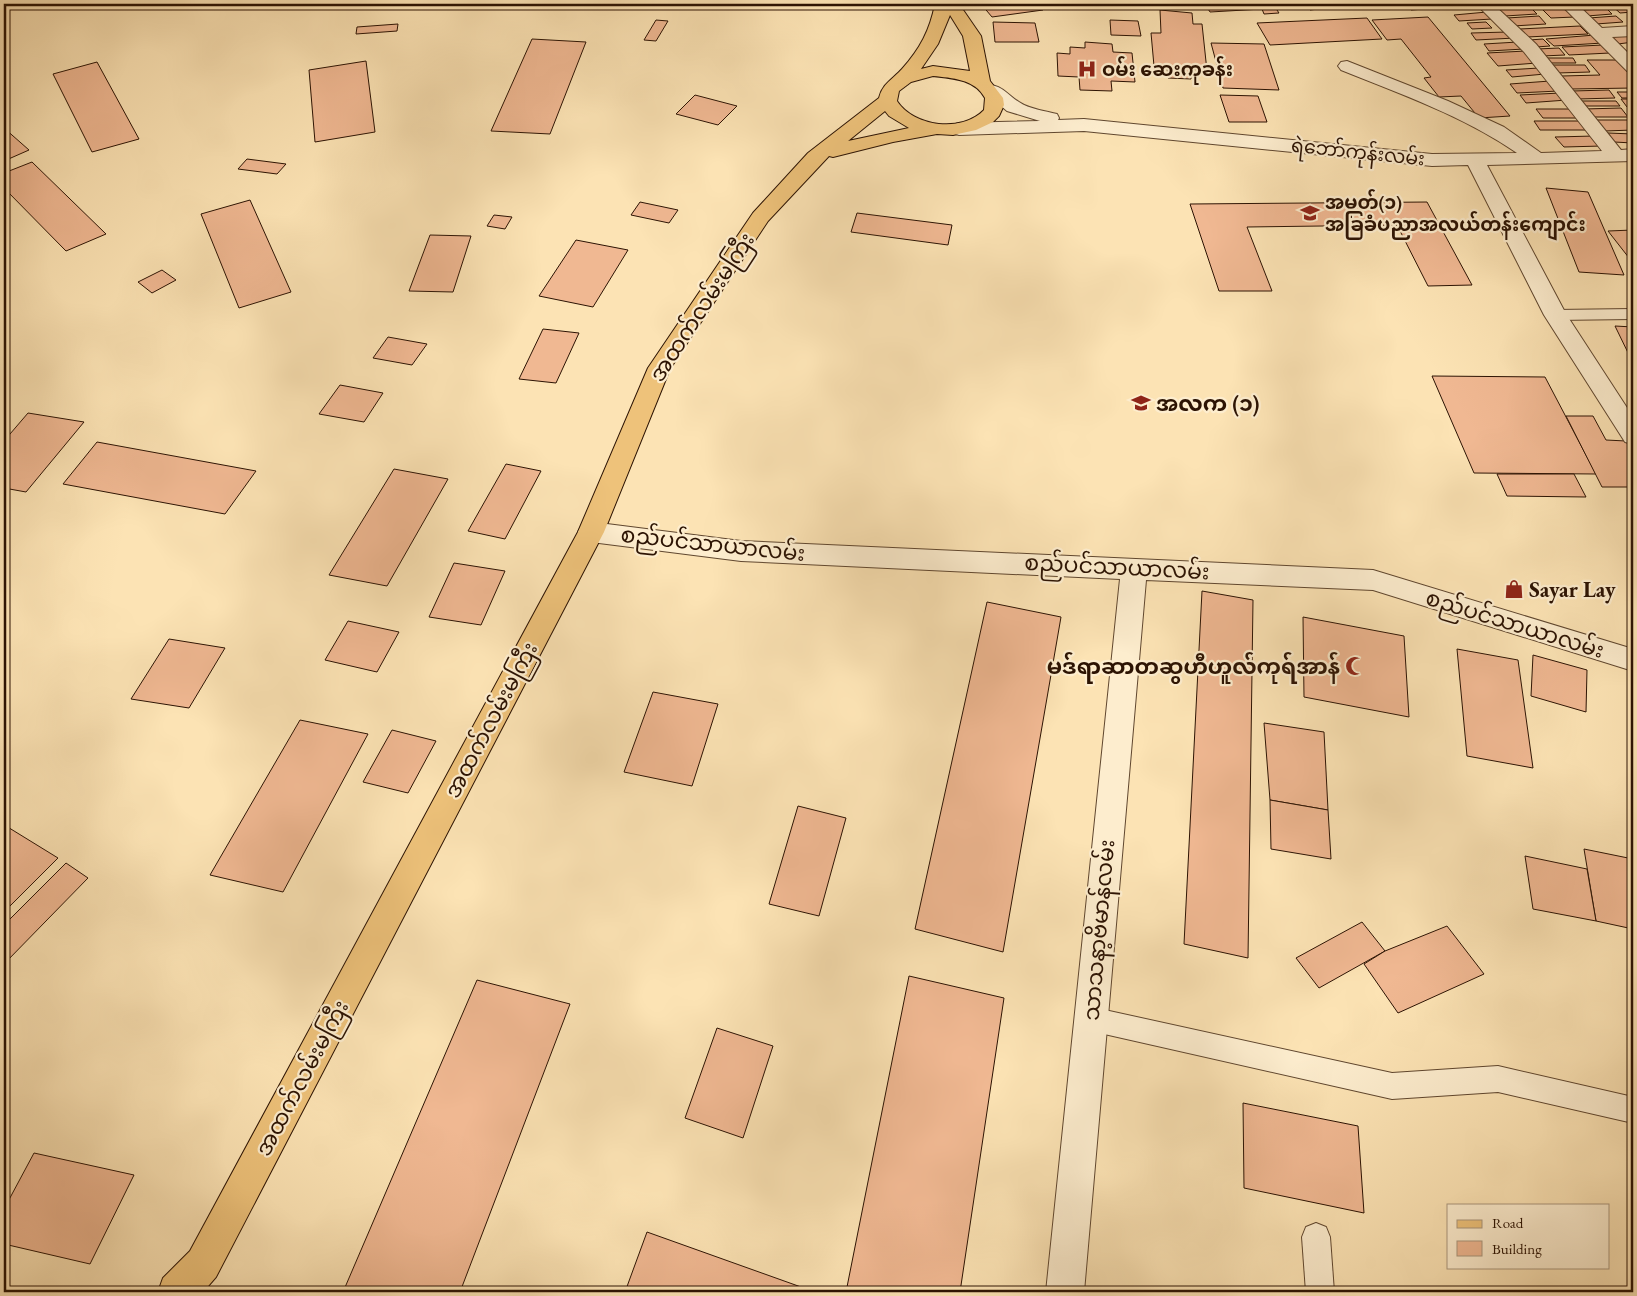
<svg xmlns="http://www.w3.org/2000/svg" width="1637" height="1296" font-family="'EB Garamond','Noto Sans Myanmar',serif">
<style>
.building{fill:#f0b892;stroke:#2c1303}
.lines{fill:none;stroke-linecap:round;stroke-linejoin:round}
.lane-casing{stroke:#60472f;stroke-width:2}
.street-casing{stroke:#60472f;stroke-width:2}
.primary-casing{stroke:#2c1303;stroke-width:2}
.lane{fill:#fdedce;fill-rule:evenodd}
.street{fill:#fdedce;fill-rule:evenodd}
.primary{fill:#eec27a;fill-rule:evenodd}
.labels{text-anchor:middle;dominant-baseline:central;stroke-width:4.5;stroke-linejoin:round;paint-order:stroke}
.far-poi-label{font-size:19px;font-weight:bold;fill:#2c1303;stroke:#fdedce;text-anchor:start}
.far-street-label{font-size:19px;fill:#2c1303;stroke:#fdedce}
.street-label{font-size:22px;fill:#2c1303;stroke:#fdedce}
.poi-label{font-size:22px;font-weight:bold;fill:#2c1303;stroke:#fdedce;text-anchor:start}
</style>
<rect width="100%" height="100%" fill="#fce3b4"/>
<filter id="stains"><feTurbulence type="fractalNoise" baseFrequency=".004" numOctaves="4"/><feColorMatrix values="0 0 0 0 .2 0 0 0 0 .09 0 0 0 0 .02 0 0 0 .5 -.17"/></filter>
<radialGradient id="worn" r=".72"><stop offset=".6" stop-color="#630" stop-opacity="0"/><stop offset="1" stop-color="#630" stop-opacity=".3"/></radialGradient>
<g class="building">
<path d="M19 4H71L17 7Z"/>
<path d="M981 4H1038L1043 10 992 17Z"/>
<path d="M1205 4H1273L1279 13 1264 14 1262 9 1210 12Z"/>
<path d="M1304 4H1351L1352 5 1310 10Z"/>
<path d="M1405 4H1434L1438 8 1411 10Z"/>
<path d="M1493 4H1527L1537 14 1505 16Z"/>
<path d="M1610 4H1633V12L1620 13Z"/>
<path d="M1564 5 1575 17 1551 18 1540 7Z"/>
<path d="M1607 9 1612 14 1587 16 1582 10Z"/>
<path d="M1160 10 1192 13 1193 24H1202L1207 71 1190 69 1191 79 1168 78 1167 67 1154 66 1151 33H1161Z"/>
<path d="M1487 12 1492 19 1459 21 1454 15Z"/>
<path d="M1539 16 1546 24 1513 26 1507 18Z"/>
<path d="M1616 16 1623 22 1596 24 1589 18Z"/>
<path d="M1428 17 1510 116 1479 118 1461 96 1439 97 1424 78 1431 77 1401 39 1387 40 1372 20Z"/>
<path d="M1367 18 1382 39 1270 45 1257 23Z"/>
<path d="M656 20 668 21 656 41 644 40Z"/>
<path d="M1110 20 1138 21 1141 36 1111 35Z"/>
<path d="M993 22 1035 23 1039 42H995Z"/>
<path d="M1486 22 1492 28 1472 29 1467 23Z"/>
<path d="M398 24 397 31 356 34 357 27Z"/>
<path d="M1580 26 1588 34 1527 37 1520 29Z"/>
<path d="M1508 32 1515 38 1476 40 1471 33Z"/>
<path d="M1595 35 1603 43 1554 46 1546 39Z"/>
<path d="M1633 35V42L1618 44 1611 37Z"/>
<path d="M532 39 586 42 550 134 491 131Z"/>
<path d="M1543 39 1550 46 1536 47 1529 40Z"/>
<path d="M1085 42 1112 44 1113 52 1132 53 1135 82 1111 81 1112 91 1080 90 1079 77 1058 76 1057 53 1070 54V47L1085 48Z"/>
<path d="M1518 42 1524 49 1489 51 1484 44Z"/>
<path d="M1211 43 1264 44 1279 90 1223 88Z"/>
<path d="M1603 45 1610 53 1569 55 1562 47Z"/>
<path d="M1559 48 1565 55 1542 56 1537 49Z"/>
<path d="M1526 51 1537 63 1498 66 1487 53Z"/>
<path d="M1547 58H1573L1576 63H1551Z"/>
<path d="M1587 60H1619L1633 77V88L1571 89 1562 76 1600 75Z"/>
<path d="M366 61 375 132 315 142 309 70Z"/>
<path d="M97 62 139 139 92 152 53 74Z"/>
<path d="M1551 65H1585L1590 72 1557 73Z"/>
<path d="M1539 68 1545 74 1512 77 1506 70Z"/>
<path d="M1550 81 1559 91 1517 93 1510 84Z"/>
<path d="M1609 90 1615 98 1578 99 1572 91Z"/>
<path d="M1617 92H1633V98H1622Z"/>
<path d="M1561 93 1567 100 1526 103 1520 95Z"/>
<path d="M695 95 737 106 718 125 676 114Z"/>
<path d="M1220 95 1258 96 1267 122H1229Z"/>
<path d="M1621 99H1633V107H1627Z"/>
<path d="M1582 101H1616L1620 106H1585Z"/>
<path d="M1621 108 1628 117H1590L1584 109Z"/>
<path d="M1536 109H1573L1580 118H1543Z"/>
<path d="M1597 120H1629L1633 125V130L1605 131Z"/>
<path d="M1534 121H1583L1589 130H1540Z"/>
<path d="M4 128 29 150 4 161Z"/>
<path d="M1608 133 1633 134V143L1614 142Z"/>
<path d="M1594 136 1602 146 1564 147 1555 137Z"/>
<path d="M247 159 286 164 277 174 238 169Z"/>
<path d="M32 162 106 234 66 251 4 188V173Z"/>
<path d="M1546 188 1588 192 1624 275 1579 272Z"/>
<path d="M250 200 291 292 239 308 201 214Z"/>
<path d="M640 202 678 210 669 223 631 215Z"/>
<path d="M1427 202 1472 285 1428 286 1397 225 1247 227 1272 291H1219L1190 204Z"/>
<path d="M857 213 952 225 948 245 851 232Z"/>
<path d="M494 215 512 217 505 229 487 226Z"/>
<path d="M1633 230V263L1608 231Z"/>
<path d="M430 235 471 236 453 292 409 291Z"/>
<path d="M576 240 628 250 593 307 539 296Z"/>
<path d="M162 270 176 280 152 293 138 282Z"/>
<path d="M1615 326 1633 327V363Z"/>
<path d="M543 329 579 333 556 383 519 379Z"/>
<path d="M388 337 427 344 412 365 373 358Z"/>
<path d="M1432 376 1545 377 1596 474 1474 473Z"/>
<path d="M340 385 383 393 364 422 319 414Z"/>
<path d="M28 413 84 422 26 492 4 488V441Z"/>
<path d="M1566 416H1593L1606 440 1626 441 1633 454V487H1602Z"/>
<path d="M97 442 256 471 225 514 63 484Z"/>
<path d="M506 464 541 471 505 539 468 531Z"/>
<path d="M394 469 448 479 387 586 329 575Z"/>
<path d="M1497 474H1574L1586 497 1507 496Z"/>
<path d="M454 563 505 571 481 625 429 617Z"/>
<path d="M1202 591 1253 600 1248 958 1184 944Z"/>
<path d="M987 602 1061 617 1003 952 915 929Z"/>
<path d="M1303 617 1404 636 1409 717 1304 697Z"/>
<path d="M348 621 399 632 377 672 325 660Z"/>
<path d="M169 639 225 648 189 708 131 699Z"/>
<path d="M1457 649 1518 660 1533 768 1467 756Z"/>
<path d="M1533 655 1587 670 1586 712 1531 696Z"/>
<path d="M653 692 718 704 692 786 624 772Z"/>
<path d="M300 720 368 734 283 892 210 875Z"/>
<path d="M1264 723 1324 732 1328 810 1270 800Z"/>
<path d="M392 730 436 741 408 793 363 782Z"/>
<path d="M1270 800 1328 810 1331 859 1271 849Z"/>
<path d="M798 806 846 818 819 916 769 904Z"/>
<path d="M6 826 58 858 4 912V828Z"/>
<path d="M1584 849 1633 859V929L1596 921Z"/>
<path d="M1525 856 1587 869 1596 921 1533 909Z"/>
<path d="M66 863 88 878 4 964V925Z"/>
<path d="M1362 922 1385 951 1319 988 1296 958Z"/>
<path d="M1447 926 1484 974 1398 1013 1364 964 1385 951Z"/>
<path d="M909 976 1004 998 960 1292H846Z"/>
<path d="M477 980 570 1004 460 1292H343Z"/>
<path d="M717 1028 773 1046 743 1138 685 1118Z"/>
<path d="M1243 1103 1358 1126 1364 1213 1244 1188Z"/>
<path d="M34 1153 134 1175 90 1264 4 1244V1209Z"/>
<path d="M647 1232 815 1292H625Z"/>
</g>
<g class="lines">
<g class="lane-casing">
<g id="lane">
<path d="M1633 309V319L1555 320 1549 319 1547 315 1549 311 1555 310Z"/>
<path d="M1091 1007 1392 1073 1498 1066 1633 1097V1123L1498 1092 1392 1099 1091 1031 1082 1028 1079 1019 1082 1010Z"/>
<path d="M1316 1223 1326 1227 1330 1237 1334 1292H1306L1302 1237 1306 1227Z"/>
</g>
</g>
<g class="street-casing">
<g id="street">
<path d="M1476 4H1493L1536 44 1621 150 1633 149V161L1487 165 1566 314 1633 417V444L1625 442 1544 315 1468 165 1432 166 1084 131 959 135 952 133 950 129 952 125 959 123 1040 121 1007 111 982 90 985 86C1000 82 1007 95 1019 102 1029 109 1045 111 1057 114L1059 118 1058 120 1084 119 1432 154 1517 153C1463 116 1401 94 1341 70L1338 66 1341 62 1347 61 1448 101 1504 127 1541 153 1602 151 1524 52Z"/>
<path d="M1560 4H1577L1602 28 1633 26V36L1612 37 1633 58V72L1627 71Z"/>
<path d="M591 522 741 541 1373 570 1633 649V671L1373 590 1146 580 1084 1292H1046L1120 579 741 561 591 542 582 539 578 532 582 525Z"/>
</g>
</g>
<g class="primary-casing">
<path id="primary" d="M935 4H959L981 36 990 81 1003 98 1004 105 999 116 993 122 976 130 953 135 937 134 893 142 833 157 829 156 768 221 670 369 604 532 216 1277 203 1292H158L163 1278 190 1251 578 532 648 368 753 213 808 153 879 98C882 84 893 79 902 69 920 49 930 30 935 4ZM950 15 963 36 970 71 933 66 921 69 938 44ZM933 76C952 78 975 79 985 98L984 110C962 133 914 127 897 101L899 91 911 82ZM885 111 889 116 909 128 848 141Z"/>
</g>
<use href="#lane" class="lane"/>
<use href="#street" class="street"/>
<use href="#primary" class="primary"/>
</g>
<defs>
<g id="hospital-bare" transform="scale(1.5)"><path d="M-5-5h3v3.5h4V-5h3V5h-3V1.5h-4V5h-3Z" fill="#8f2418" stroke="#fdedce" stroke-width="2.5" paint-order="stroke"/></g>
<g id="school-bare" transform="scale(1.5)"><path d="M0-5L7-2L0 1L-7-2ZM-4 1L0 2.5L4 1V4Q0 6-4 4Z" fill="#8f2418" stroke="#fdedce" stroke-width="2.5" paint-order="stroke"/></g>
<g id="shop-bare" transform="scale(1.5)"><path d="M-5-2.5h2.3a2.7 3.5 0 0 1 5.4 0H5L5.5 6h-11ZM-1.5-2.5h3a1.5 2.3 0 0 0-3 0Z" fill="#8f2418" stroke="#fdedce" stroke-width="2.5" paint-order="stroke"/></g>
<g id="mosque-bare" transform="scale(1.5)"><path d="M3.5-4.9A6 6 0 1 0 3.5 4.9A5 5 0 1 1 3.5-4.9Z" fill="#8f2418" stroke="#fdedce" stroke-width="2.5" paint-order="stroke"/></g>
</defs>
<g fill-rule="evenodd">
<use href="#hospital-bare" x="1087" y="69"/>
<use href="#school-bare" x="1310" y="213"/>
<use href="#school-bare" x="1141" y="403"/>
<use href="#shop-bare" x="1514" y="589"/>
<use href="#mosque-bare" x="1355" y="666"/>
</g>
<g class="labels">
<g class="far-poi-label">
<text x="1102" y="69">ဝမ်း ဆေးကုခန်း</text>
<text x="1325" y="202">အမှတ်(၁)<tspan x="1325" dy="22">အခြခံပညာအလယ်တန်းကျောင်း</tspan></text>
</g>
<g class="far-street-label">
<text transform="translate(1358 152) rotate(6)">ရဲဘော်ကုန်းလမ်း</text>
</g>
<g class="street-label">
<text transform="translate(702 307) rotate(-57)">အထက်လမ်းမကြီး</text>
<text transform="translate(713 544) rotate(6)">စည်ပင်သာယာလမ်း</text>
<text transform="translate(1117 567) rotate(3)">စည်ပင်သာယာလမ်း</text>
<text transform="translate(1515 624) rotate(17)">စည်ပင်သာယာလမ်း</text>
<text transform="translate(491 720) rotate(-62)">အထက်လမ်းမကြီး</text>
<text transform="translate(1099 930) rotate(-85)">သာသနာ့ဗိမာန်လမ်း</text>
<text transform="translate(302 1078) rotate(-62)">အထက်လမ်းမကြီး</text>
</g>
<g class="poi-label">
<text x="1156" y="403">အလက (၁)</text>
<text x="1529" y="589">Sayar Lay</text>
<text x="1340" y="666" text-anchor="end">မဒ်ရာဆာတဆွဟီဟူလ်ကုရ်အာန်</text>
</g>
</g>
<rect width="1637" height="1296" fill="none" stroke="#fce3b4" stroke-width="20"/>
<rect x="5" y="5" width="1627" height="1286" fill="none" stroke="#2c1303" stroke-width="2.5"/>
<rect x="10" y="10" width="1617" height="1276" fill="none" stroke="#2c1303"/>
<rect x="1447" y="1204" width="162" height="65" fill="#fdedce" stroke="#a9967d"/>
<rect x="1457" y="1220" width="25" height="8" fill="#eec27a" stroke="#a9967d"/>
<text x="1492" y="1228" font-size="15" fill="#2c1303">Road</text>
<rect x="1457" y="1241" width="25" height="15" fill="#f0b892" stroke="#a9967d"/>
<text x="1492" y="1254" font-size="15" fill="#2c1303">Building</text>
<rect width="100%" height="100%" filter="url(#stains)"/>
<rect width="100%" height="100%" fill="url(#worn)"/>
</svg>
